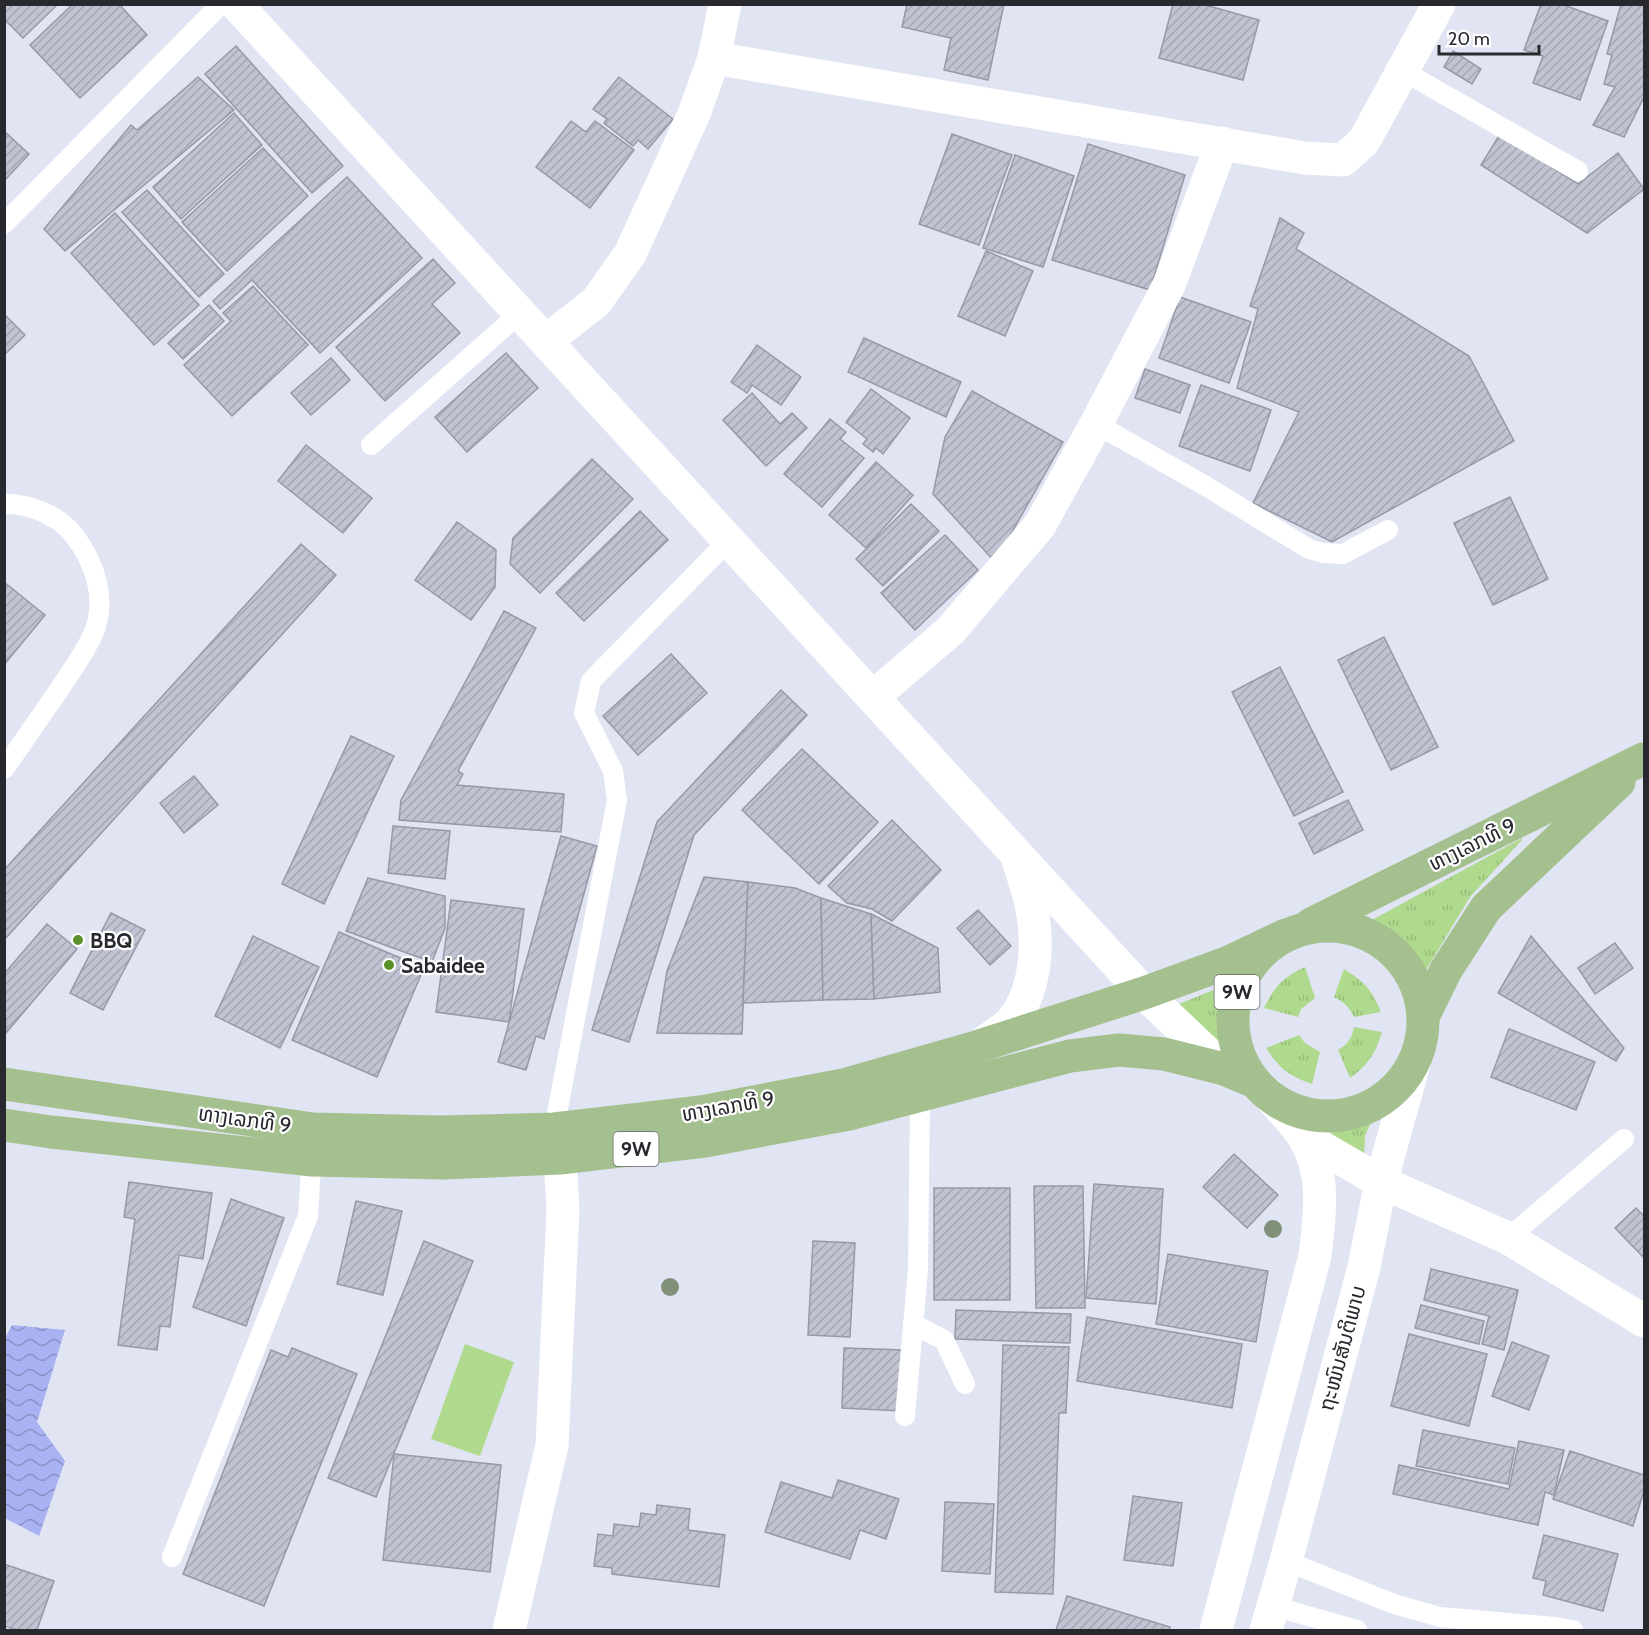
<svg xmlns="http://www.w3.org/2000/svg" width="1649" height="1635" font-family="Cabin,'Noto Sans Lao',sans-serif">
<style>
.grass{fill:url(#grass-tufts)}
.park{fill:#afda8e}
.water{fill:url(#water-waves)}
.building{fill:url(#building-hatch);stroke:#9699a7;stroke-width:1.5}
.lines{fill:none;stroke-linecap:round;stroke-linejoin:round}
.service{stroke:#fff;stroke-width:20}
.minor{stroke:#fff;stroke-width:33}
.tertiary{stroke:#fff;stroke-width:33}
.primary{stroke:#a5c08f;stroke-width:33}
.tree{fill:#809079}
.poi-dot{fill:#5c902a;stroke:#fff;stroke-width:2}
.labels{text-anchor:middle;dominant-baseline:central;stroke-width:4.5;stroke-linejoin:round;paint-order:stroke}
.shield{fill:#fff;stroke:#68696d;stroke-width:1.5}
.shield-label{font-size:20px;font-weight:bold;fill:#28292f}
.street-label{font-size:21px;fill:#28292f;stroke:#fff}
.poi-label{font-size:21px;font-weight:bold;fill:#28292f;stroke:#fff;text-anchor:start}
</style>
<defs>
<pattern id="grass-tufts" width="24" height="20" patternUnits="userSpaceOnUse" patternTransform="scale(1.5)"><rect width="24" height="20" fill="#afda8e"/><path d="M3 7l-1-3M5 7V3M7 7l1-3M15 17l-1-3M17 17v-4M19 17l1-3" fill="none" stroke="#97bb7b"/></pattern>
<pattern id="water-waves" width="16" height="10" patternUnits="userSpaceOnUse" patternTransform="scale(1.5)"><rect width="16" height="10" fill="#a9b3f3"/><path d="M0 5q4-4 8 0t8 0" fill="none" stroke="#8a92c5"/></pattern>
<pattern id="building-hatch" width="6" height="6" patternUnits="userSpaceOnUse" patternTransform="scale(1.5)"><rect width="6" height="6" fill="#c0c3d1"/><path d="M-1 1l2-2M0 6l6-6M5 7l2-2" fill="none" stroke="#a5a8b4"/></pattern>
</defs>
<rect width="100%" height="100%" fill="#e1e4f3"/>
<g class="grass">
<path d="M1522 838V840L1470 897 1426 970 1422 968 1414 953 1400 939 1389 929 1372 920Z"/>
<path d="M1305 967 1315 998 1301 1009 1298 1017 1264 1008C1275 986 1282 978 1305 967Z"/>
<path d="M1344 969C1365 982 1372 990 1381 1012L1354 1017C1349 1007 1344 1002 1334 997Z"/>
<path d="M1228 984C1217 1001 1219 1022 1219 1042L1179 1004Z"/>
<path d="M1354 1027 1382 1032C1376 1053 1368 1065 1350 1078L1338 1050C1348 1044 1352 1038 1354 1027Z"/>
<path d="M1299 1035 1305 1043 1320 1052 1312 1084C1289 1076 1280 1069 1266 1048Z"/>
<path d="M1371 1122 1365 1136 1364 1158 1329 1133 1353 1129Z"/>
</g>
<path class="park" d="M465 1344 514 1362 480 1456 431 1439Z"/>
<path class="water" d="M12 1325 65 1330 37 1422 65 1461 39 1536 5 1518 4 1340Z"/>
<g class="building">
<path d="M4 4H58L23 38 4 19Z"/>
<path d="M73 4H119L147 35 80 98 30 45Z"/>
<path d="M907 4H1004L988 80 944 70 951 38 902 27Z"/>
<path d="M1173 4H1202L1259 20 1243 80 1159 58Z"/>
<path d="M1541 4H1561L1608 21 1580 100 1533 83 1543 56 1524 50Z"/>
<path d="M1621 4H1644V97L1624 137 1593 125 1615 87 1604 84 1612 55 1607 54Z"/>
<path d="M236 46 343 166 312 193 205 74Z"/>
<path d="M1453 51 1481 69 1472 84 1444 67Z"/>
<path d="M198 77 234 110 65 251 44 229 131 125 137 130Z"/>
<path d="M619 77 673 119 648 149 638 140 633 146 604 123 607 119 593 109Z"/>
<path d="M234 113 262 145 181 219 153 187Z"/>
<path d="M571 121 586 132 595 121 634 150 590 208 536 167Z"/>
<path d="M4 131 29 154 4 181Z"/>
<path d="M952 134 1012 155 979 245 919 224Z"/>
<path d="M1500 134 1578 184 1618 153 1644 189 1587 233 1481 165Z"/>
<path d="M1088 144 1185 175 1150 290 1052 260Z"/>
<path d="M263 148 308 196 227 271 182 222Z"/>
<path d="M1015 155 1074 176 1043 267 983 248Z"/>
<path d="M347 177 422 258 320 353 252 280 220 309 213 301Z"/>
<path d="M147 190 224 274 199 297 122 212Z"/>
<path d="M115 213 199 305 154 345 71 253Z"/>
<path d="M1280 218 1304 233 1296 249 1469 356 1514 441 1332 542 1253 503 1299 412 1237 388 1258 309 1250 306Z"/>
<path d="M986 251 1033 271 1005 336 958 316Z"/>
<path d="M433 259 455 283 432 304 460 333 385 401 336 347Z"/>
<path d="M253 286 308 345 232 416 184 365 231 321 223 313Z"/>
<path d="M1180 297 1251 322 1229 383 1159 358Z"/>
<path d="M209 305 224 321 183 359 168 343Z"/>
<path d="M4 314 25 335 4 355Z"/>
<path d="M864 338 961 382 946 417 848 372Z"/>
<path d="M757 345 801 377 781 405 752 385 747 393 731 382Z"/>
<path d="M506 353 538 388 467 452 435 417Z"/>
<path d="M331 358 350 380 311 415 291 393Z"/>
<path d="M1145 369 1190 385 1180 413 1135 398Z"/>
<path d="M1201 385 1271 410 1250 471 1179 446Z"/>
<path d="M871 389 910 418 883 454 876 448 873 452 863 444 867 439 846 422Z"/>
<path d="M972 391 1063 442 995 562 933 494 945 437Z"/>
<path d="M752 393 780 424 792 413 807 428 766 466 723 420Z"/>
<path d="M830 419 846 432 840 439 864 458 822 507 784 474Z"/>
<path d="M306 445 372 498 343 533 278 481Z"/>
<path d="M592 459 633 499 540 593 510 564 513 538Z"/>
<path d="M876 462 913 495 866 548 829 515Z"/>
<path d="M1510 497 1548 579 1493 605 1454 523Z"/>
<path d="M911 504 939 531 883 586 856 559Z"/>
<path d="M640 511 668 540 584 621 556 593Z"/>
<path d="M457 522 496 550 495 587 471 620 415 580Z"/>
<path d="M945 535 978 570 915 630 881 593Z"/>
<path d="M301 544 336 575 4 940V870Z"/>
<path d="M4 582 45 615 4 665Z"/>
<path d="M504 611 536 628 458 771 463 774 457 785 564 794 561 832 399 820 401 800Z"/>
<path d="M1384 637 1438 747 1391 770 1338 660Z"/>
<path d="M671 654 707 693 638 755 603 716Z"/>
<path d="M1280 667 1343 792 1294 816 1232 692Z"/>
<path d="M781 690 807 715 694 835 629 1042 592 1030 657 822Z"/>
<path d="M351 736 394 756 324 904 282 884Z"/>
<path d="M802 749 878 822 819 884 742 810Z"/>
<path d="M194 776 218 805 184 833 160 803Z"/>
<path d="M1348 800 1363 830 1314 854 1299 823Z"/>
<path d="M892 820 941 870 892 921 872 909 847 903 828 886Z"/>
<path d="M393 826 450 831 445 879 388 873Z"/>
<path d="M561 836 597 846 544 1039 536 1036 526 1070 498 1062Z"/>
<path d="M704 877 748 882 742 1034 657 1033 667 971Z"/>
<path d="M368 878 445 896V928L432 962 346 931Z"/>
<path d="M748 882 795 888 821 898 823 1000 743 1003Z"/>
<path d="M821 898 871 914 874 999 823 1000Z"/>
<path d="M451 900 524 909 509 1022 436 1012Z"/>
<path d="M978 910 1011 946 990 965 957 928Z"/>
<path d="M111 913 145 930 103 1010 70 993Z"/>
<path d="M871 914 938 948 940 992 874 999Z"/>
<path d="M47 924 77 949 6 1033 4 974Z"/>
<path d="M339 932 424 968 377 1077 292 1040Z"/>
<path d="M253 936 319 967 280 1048 215 1016Z"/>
<path d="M1531 936 1624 1048 1616 1061 1498 993Z"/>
<path d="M1615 943 1633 968 1595 994 1578 968Z"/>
<path d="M1509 1029 1595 1062 1576 1110 1491 1077Z"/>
<path d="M1234 1154 1278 1195 1247 1228 1203 1187Z"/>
<path d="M129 1182 212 1193 203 1259 179 1255 170 1327 160 1326 157 1350 118 1345 135 1219 124 1217Z"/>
<path d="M1094 1184 1163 1189 1156 1304 1086 1298Z"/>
<path d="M1034 1186H1083L1085 1308H1036Z"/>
<rect x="934" y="1188" width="76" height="112"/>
<path d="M231 1199 284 1218 246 1326 193 1307Z"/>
<path d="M356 1201 402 1211 383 1295 337 1284Z"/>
<path d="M1636 1208 1644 1216V1258L1615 1228Z"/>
<path d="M424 1241 473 1261 376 1497 328 1478Z"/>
<path d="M813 1241 855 1243 850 1337 808 1335Z"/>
<path d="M1168 1254 1268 1271 1256 1342 1156 1324Z"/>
<path d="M1431 1269 1518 1290 1504 1350 1482 1344 1489 1316 1424 1300Z"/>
<path d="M1421 1305 1484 1321 1479 1344 1415 1328Z"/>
<path d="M956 1310 1071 1314 1070 1343 955 1339Z"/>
<path d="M1087 1317 1242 1344 1232 1408 1077 1381Z"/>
<path d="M1409 1334 1487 1354 1469 1426 1391 1406Z"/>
<path d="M1512 1342 1549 1356 1529 1410 1492 1396Z"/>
<path d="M1003 1345 1069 1347 1066 1413H1059L1053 1594 995 1592Z"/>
<path d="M292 1348 357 1374 264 1606 183 1574 271 1350 288 1357Z"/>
<path d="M844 1348 904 1350 902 1411 842 1408Z"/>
<path d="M1423 1430 1515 1448 1508 1484 1416 1466Z"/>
<path d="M1519 1441 1564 1450 1554 1495 1545 1492 1538 1525 1393 1494 1399 1465 1509 1489Z"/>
<path d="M1570 1451 1644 1475V1491L1633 1526 1553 1499Z"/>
<path d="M394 1454 501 1465 490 1572 383 1560Z"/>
<path d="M838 1480 899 1499 886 1539 860 1530 850 1559 765 1532 781 1482 832 1498Z"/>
<path d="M1133 1496 1182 1503 1173 1566 1124 1560Z"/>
<path d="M945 1502 994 1504 990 1574 942 1571Z"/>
<path d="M657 1505 690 1509 688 1530 725 1535 719 1587 612 1574V1568L594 1566 598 1534 613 1536 614 1524 639 1527 641 1513 656 1515Z"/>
<path d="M1544 1535 1618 1554 1603 1611 1543 1595 1546 1581 1533 1578Z"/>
<path d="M4 1564 54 1581 37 1630H18L4 1626Z"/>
<path d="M1067 1596 1170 1627 1169 1630H1056Z"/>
</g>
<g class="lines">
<g class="service">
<path d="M1403 71 1578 171"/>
<path d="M4 224 221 4"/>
<path d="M1096 424 1204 485 1309 549 1323 553 1343 554 1388 530"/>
<path d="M371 445 520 313"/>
<path d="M4 504C29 503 59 516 74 535 95 563 108 600 93 634 84 655 69 674 57 693 39 718 22 744 4 769"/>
<path d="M554 1129 617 800 613 771 584 713 591 681 729 540"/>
<path d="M1508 1238 1624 1139"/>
<path d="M913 1324 944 1340 965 1384"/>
<path d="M905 1416 918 1270 920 1097"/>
<path d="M172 1557 308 1216 312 1150"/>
<path d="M1286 1561 1394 1604 1440 1617 1555 1627 1573 1630"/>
<path d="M1273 1606 1357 1630"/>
</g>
<g class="minor">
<path d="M714 58 1305 158 1343 160 1364 141 1439 4"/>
<path d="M546 341 596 302 630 254 694 114 714 58 725 4"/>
<path d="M873 697 951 630 1040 525 1096 424 1169 285 1222 143"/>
<path d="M1304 1137 1381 1182 1508 1238 1644 1321"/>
<path d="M509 1630 552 1445 563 1210 560 1158"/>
</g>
<g class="tertiary">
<path d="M236 4 1144 993 1224 1069"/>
<path d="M979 1046C988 1039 1000 1032 1009 1024 1036 995 1039 946 1032 909 1029 893 1023 876 1018 860"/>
<path d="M1216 1630 1315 1256C1320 1215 1326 1174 1304 1137 1294 1122 1279 1108 1268 1094"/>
<path d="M1266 1630 1286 1561 1364 1267 1381 1182 1414 1064"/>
</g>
<g class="primary">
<path d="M1311 924 1643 759"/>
<circle cx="1328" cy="1021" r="95"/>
<path d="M1423 1017 1446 970 1486 908 1619 782"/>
<path d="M4 1084 313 1129 440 1132 554 1129 701 1112 843 1085 976 1047 1144 993 1229 962 1286 935"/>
<path d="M4 1125 51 1132 312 1160 443 1163 560 1158 705 1141 849 1114 1070 1056 1119 1050 1164 1054 1224 1069 1255 1082"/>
</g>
</g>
<g class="tree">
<circle cx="1273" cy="1229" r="9"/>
<circle cx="670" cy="1287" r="9"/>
</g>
<g class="poi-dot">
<circle cx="78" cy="940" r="6"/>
<circle cx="389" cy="965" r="6"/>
</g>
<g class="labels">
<g class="shield">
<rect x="1214.5" y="975" width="45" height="34" rx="4.5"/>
<rect x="613.5" y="1132" width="45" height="34" rx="4.5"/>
</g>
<g class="shield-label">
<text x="1237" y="992">9W</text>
<text x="636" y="1149">9W</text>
</g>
<g class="street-label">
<text transform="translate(1472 844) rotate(-26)">ທາງເລກທີ 9</text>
<text transform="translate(728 1106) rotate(-10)">ທາງເລກທີ 9</text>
<text transform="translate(245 1119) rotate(8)">ທາງເລກທີ 9</text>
<text transform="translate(1342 1348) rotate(-75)">ຖະໜົນສັນຕິພາບ</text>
</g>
<g class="poi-label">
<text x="90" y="940">BBQ</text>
<text x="401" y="965">Sabaidee</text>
</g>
</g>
<rect width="1649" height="1635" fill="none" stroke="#28292f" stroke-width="12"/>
<path d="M1439 45v9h100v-9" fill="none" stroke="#28292f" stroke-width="3"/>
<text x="1448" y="45" font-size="18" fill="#28292f" stroke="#ffffff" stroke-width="4.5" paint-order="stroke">20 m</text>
</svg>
